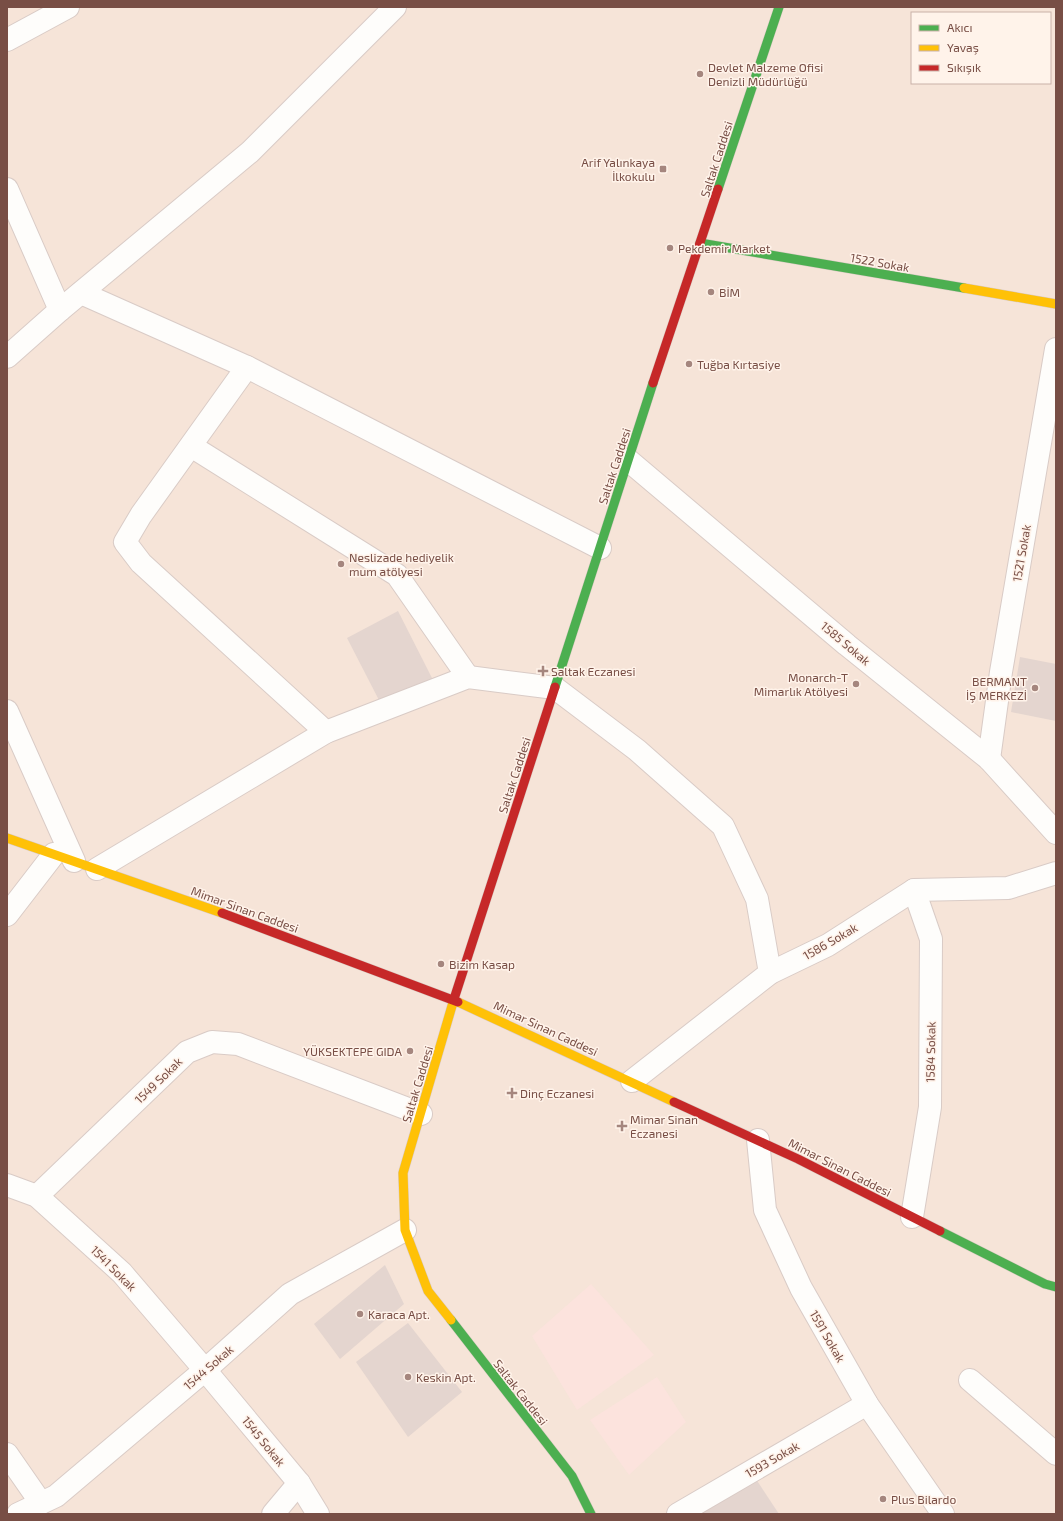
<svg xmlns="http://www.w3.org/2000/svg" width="1063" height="1521" font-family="'Exo 2',sans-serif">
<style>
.residential{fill:#f6e4d8;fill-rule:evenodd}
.commercial{fill:#fce3dd}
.building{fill:#e4d5cf}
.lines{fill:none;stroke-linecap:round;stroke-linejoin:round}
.street-casing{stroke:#d9cbc6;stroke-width:24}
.fast-casing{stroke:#d8cac3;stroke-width:10}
.slow-casing{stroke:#d8cac3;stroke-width:10}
.jam-casing{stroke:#d8cac3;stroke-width:10}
.street{stroke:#fefdfb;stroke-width:22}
.fast{stroke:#4caf50;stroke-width:9}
.slow{stroke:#ffc107;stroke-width:9}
.jam{stroke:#c62828;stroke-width:9}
.poi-dot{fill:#a5867e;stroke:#fff3ea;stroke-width:1.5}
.labels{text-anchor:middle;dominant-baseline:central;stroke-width:3;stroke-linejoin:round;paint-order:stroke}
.poi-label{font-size:12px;fill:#784e45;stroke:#fff3ea;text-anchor:start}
.street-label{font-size:12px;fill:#784e45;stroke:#fff3ea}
</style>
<rect width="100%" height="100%" fill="#f8efe7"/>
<path class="residential" d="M7 7H1056V1514H7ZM912 13H1050V83H912Z"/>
<g class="commercial">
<path d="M591 1284 654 1355 577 1410 532 1336Z"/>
<path d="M657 1377 686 1422 629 1475 590 1420Z"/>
</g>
<g class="building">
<path d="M398 611 433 680 382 706 347 638Z"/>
<path d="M1020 657 1056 664V721L1011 712Z"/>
<path d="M385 1265 404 1304 340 1359 314 1324Z"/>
<path d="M408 1323 462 1392 408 1437 356 1362Z"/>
<path d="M754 1476 779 1514H697Z"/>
</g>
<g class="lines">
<g class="street-casing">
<g id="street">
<path d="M7 40 68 7"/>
<path d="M7 189 60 310"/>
<path d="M81 293 247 367 600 548"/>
<path d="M7 357 60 310 250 152 395 7"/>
<path d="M247 367 141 515 125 542 141 563 326 732"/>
<path d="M191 446 397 575 468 677"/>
<path d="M628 460 847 645 989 759 1056 833"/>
<path d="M7 711 74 861"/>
<path d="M989 759 1001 672 1056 349"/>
<path d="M97 869 326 732 468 677 555 688 637 750 723 826 757 899 770 973"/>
<path d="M7 915 54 854"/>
<path d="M632 1081 770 973 828 945 914 890 1008 888 1056 873"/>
<path d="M758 1140 765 1210 801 1288 867 1404 943 1514"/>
<path d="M7 1185 37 1196 122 1273 205 1370 299 1483 318 1514"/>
<path d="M37 1196 187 1052 212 1042 238 1044 421 1114"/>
<path d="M912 1217 930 1107 931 939 914 890"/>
<path d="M970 1380 1056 1454"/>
<path d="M7 1454 41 1503"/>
<path d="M18 1514 56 1496 205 1370 290 1294 405 1230"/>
<path d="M273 1514 299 1483"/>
<path d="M678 1514 867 1404"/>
</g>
</g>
<g class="fast-casing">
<g id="fast">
<path d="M718 189 779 7"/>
<path d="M700 243 964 288"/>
<path d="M555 687 653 383"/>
<path d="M940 1231 1045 1284 1056 1287"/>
<path d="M451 1320 572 1476 591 1514"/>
</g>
</g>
<g class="slow-casing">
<g id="slow">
<path d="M964 288 1056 304"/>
<path d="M7 838 222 913"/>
<path d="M458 1002 674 1102"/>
<path d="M451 1320 428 1291 405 1230 403 1173 454 999"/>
</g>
</g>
<g class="jam-casing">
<g id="jam">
<path d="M653 383 718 189"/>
<path d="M222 913 458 1002"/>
<path d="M454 999 555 687"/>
<path d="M674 1102 798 1159 940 1231"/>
</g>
</g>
<use href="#street" class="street"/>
<use href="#fast" class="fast"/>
<use href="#slow" class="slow"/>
<use href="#jam" class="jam"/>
</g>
<g class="poi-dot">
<circle cx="700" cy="74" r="4"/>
<rect x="659" y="165" width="8" height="8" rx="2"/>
<circle cx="670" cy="248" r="4"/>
<circle cx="711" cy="292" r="4"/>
<circle cx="689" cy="364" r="4"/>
<circle cx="341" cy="564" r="4"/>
<path d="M541 665h4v4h4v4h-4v4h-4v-4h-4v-4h4z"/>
<circle cx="856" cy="684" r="4"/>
<circle cx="1035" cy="688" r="4"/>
<circle cx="441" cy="964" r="4"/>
<circle cx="410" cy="1051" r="4"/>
<path d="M510 1087h4v4h4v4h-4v4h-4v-4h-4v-4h4z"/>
<path d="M620 1120h4v4h4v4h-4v4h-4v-4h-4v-4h4z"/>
<circle cx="360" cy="1314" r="4"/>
<circle cx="408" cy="1377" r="4"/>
<circle cx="883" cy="1499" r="4"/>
</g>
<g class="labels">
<g class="poi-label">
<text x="708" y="67">Devlet Malzeme Ofisi<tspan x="708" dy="14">Denizli Müdürlüğü</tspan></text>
<text x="655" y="162" text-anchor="end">Arif Yalınkaya<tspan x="655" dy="14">İlkokulu</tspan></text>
<text x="678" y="248">Pekdemir Market</text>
<text x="719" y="292">BİM</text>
<text x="697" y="364">Tuğba Kırtasiye</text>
<text x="349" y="557">Neslizade hediyelik<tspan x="349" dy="14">mum atölyesi</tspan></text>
<text x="551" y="671">Saltak Eczanesi</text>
<text x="848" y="677" text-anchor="end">Monarch-T<tspan x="848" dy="14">Mimarlık Atölyesi</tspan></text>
<text x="1027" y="681" text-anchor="end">BERMANT<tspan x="1027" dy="14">İŞ MERKEZİ</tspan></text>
<text x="449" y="964">Bizim Kasap</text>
<text x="402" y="1051" text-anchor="end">YÜKSEKTEPE GIDA</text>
<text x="520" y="1093">Dinç Eczanesi</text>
<text x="630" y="1119">Mimar Sinan<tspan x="630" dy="14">Eczanesi</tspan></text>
<text x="368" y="1314">Karaca Apt.</text>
<text x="416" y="1377">Keskin Apt.</text>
<text x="891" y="1499">Plus Bilardo</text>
</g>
<g class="street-label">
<text transform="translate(716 159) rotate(-72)">Saltak Caddesi</text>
<text transform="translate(880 262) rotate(10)">1522 Sokak</text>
<text transform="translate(614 466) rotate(-72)">Saltak Caddesi</text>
<text transform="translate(1021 553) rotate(-80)">1521 Sokak</text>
<text transform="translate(846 643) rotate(40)">1585 Sokak</text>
<text transform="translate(514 775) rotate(-72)">Saltak Caddesi</text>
<text transform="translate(245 909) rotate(20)">Mimar Sinan Caddesi</text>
<text transform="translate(830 941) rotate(-30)">1586 Sokak</text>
<text transform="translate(546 1028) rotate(25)">Mimar Sinan Caddesi</text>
<text transform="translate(930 1052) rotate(-89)">1584 Sokak</text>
<text transform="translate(158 1080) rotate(-44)">1549 Sokak</text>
<text transform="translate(417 1084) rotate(-73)">Saltak Caddesi</text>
<text transform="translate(840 1167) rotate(27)">Mimar Sinan Caddesi</text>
<text transform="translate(114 1268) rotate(45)">1541 Sokak</text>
<text transform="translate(828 1336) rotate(60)">1591 Sokak</text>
<text transform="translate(208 1367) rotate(-41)">1544 Sokak</text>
<text transform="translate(521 1392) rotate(52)">Saltak Caddesi</text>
<text transform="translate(264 1441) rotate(51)">1545 Sokak</text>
<text transform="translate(772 1459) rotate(-30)">1593 Sokak</text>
</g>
</g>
<rect width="1063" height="1521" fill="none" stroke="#784e45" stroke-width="16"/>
<rect x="911" y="12" width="140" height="72" fill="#fff3ea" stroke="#c9b1a8"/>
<rect x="919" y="25" width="20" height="6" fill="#4caf50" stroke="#c9b1a8"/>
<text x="947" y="32" font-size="12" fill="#784e45">Akıcı</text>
<rect x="919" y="45" width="20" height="6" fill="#ffc107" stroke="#c9b1a8"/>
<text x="947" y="52" font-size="12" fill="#784e45">Yavaş</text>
<rect x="919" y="65" width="20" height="6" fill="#c62828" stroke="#c9b1a8"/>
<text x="947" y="72" font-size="12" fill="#784e45">Sıkışık</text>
</svg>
